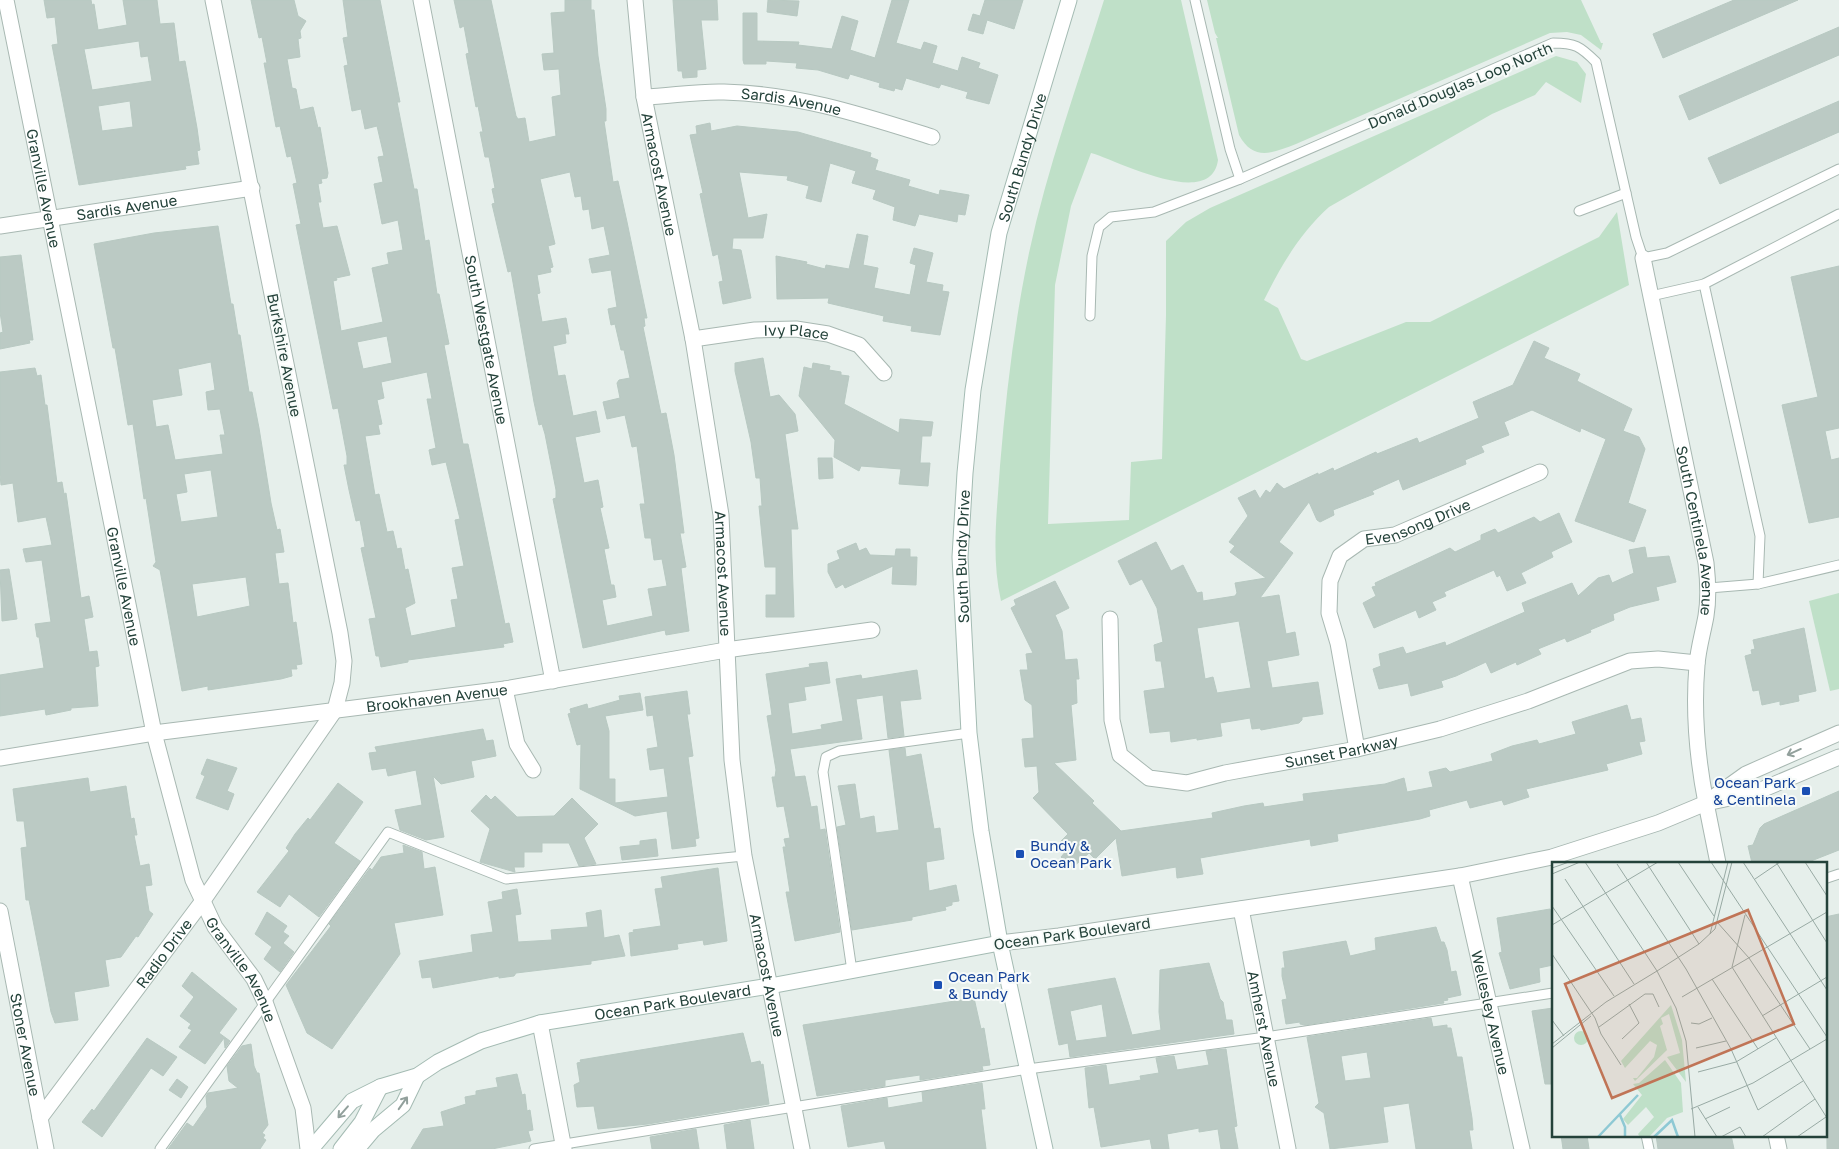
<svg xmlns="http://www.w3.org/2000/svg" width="1839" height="1149" font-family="'Golos Text',sans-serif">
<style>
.green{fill:#bfe0c8}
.building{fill:#bbcac4;stroke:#b8c9c2;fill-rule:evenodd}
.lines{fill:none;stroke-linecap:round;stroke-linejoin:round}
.service-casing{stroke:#a8b8b2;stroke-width:11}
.minor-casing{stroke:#a8b8b2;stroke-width:17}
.tertiary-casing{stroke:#a8b8b2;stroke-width:17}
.secondary-casing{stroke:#a4bbb3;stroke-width:17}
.service{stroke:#fff;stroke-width:9}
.minor{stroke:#fff;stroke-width:15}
.tertiary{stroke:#fff;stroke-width:15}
.secondary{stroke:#fff;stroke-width:15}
.oneway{stroke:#92a09c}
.transit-dot{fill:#1a4fb4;stroke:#f7fbf9;stroke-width:2}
.labels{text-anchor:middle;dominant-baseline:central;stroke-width:4;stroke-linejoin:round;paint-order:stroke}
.street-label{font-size:15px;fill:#24423a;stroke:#f7fbf9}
.transit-label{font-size:15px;fill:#164399;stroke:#f7fbf9;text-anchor:start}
.inset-river{fill:none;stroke:#8ec9d4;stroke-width:2.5}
.inset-road{fill:none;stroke:#98aaa4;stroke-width:1}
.view{fill:#c07456;fill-opacity:0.15;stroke:#c07456;stroke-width:2.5}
.inset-edge{fill:none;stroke:#24423a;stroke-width:2.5}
</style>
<rect width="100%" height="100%" fill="#e6efeb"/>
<g class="green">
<path d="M1104 0H1181L1218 160C1211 211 1117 160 1091 153L1071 206 1055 285 1048 524 1129 520 1131 462 1162 459 1166 315V241L1186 222 1210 208 1556 56 1577 62 1586 74 1581 103 1546 82 1535 95 1492 114 1329 207C1300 233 1281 266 1264 300L1278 308 1301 359 1307 361 1406 322H1430L1599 237 1617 212 1629 285 1001 601C991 557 997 512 1000 466 1006 395 1014 324 1029 253 1047 168 1078 84 1104 0Z"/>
<path d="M1207 0H1581L1601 43H1603L1601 50 1581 35 1567 32 1550 33 1296 144C1272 153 1254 162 1239 135L1216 38H1218L1215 33Z"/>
<path d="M1839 593V689L1830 691 1809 601Z"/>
</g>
<g class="building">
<path d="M44 0H91L92 5 94 4 98 30 127 25 123 0H157L160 24 174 23 179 62 185 61 197 128 200 150 197 151 199 164 185 166 186 169 79 185 52 45 58 44 55 17 47 18ZM139 41 141 57 148 56 152 81 92 90 84 49ZM130 101 133 127 102 131 98 106Z"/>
<path d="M251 0H294L298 16 306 21 300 31 301 38 298 39 300 57 287 59 292 88 296 89 300 110 313 107 318 128 320 127 328 173 327 178 321 179 322 183 318 184 321 202H318L323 228 337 226 350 275 336 278 337 280 333 281 341 331 383 322 372 268 389 264 387 253 403 250 398 220 382 224 374 184 383 182 378 157 384 156 377 126 365 129 361 109 352 111 344 66 348 65 343 38 348 37 343 0H380L400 102H397L408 158 414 189H417L425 241 429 240 437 294H439L449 344 444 345 463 444H468L505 624 509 623 513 642 503 644 504 647 408 660V662L381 667 379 656H376L369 619 376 618 361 548 365 547 360 520 356 521 349 490 344 465H347V456L338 408 333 409 296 225 301 224 293 184 297 183 291 156 287 157 280 126 276 127 264 63H267L262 37 259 38ZM387 336 392 363 363 369 357 342ZM427 372 432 399H427L436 448 429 450 432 465 446 462 460 519 455 520 464 566 452 568 458 599 451 600 456 627 411 636 405 608 415 603 408 569 405 570 401 548 397 549 393 531 387 532 379 494 375 495 365 436 380 434 378 425 382 424 377 400 384 398 381 382Z"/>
<path d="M454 0H491L516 116 518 119 525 118 529 142 556 136 552 97 561 95 559 69 544 70 542 54 554 53 551 13 565 12V0H591V10H594L598 56 606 109V121H604L613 182 618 181 627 222 647 318H644L645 326 643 327 661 414 666 413 674 455 684 533H680L686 567 681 568 689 631 666 635 665 630 583 648 553 499 556 498V490L545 434 542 424 539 425 534 402 511 271 508 272 492 204 495 203 492 189 495 188 489 157H485L480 132H483L478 106 476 107 466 54 469 53 464 26 460 28ZM570 172 575 197 581 196 583 210 589 209 592 229 604 226 610 255 589 259 592 273 611 270 617 307 608 309 611 325 615 324 621 350H624L630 378 619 380 617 383 620 398 603 402 607 419 625 415 632 447 637 446 645 504H640L645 538H651L654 560 662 559 667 586 648 589 653 616 607 626 602 600 616 597 614 585H611L604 549 609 548 600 508 603 507 598 480 584 483 575 437 600 432 596 411 573 416 565 375 558 376 553 346 566 343 565 334H569L566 318 542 322 537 294 540 293 537 275 551 272 550 268 553 267 548 246 555 244 540 179Z"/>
<path d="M673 0H717L718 20H701L706 69 697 70V77L683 78 682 71H678Z"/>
<path d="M768 0 799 1 797 16 767 12Z"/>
<path d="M892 0H909L896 43 921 50 924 42 937 46 932 63 958 71 962 57 980 63 978 68 998 75 989 104 966 98 968 92 941 84 939 88 906 78 902 90 895 88 894 91 879 87 880 83 850 74 848 79 818 70 796 68 797 63 766 61V64H744L743 60V13H757V41L799 42 798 45 832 49 842 16 858 21 850 50 875 58Z"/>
<path d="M985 0H1023L1014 29 987 20 983 34 968 30 973 14 980 16Z"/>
<path d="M1734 0H1798L1663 58 1653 34Z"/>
<path d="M1839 27V55L1689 120 1679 96Z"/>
<path d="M1839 101V132L1720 184 1708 158Z"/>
<path d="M710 123 711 131 737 126 798 132 871 153 870 157 878 160 875 170 910 180 908 186 939 195 940 190 969 195 965 215 958 214 957 222 919 214 915 226 893 220 895 207 873 199 876 190 852 183 856 171 830 163 821 202 806 198 809 186 787 180 788 176 739 172 748 218 767 214 763 238H733L732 249 741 250 751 298 723 304 719 282 723 281 718 254 713 256 700 194 703 193 690 135 697 134 696 126Z"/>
<path d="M218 226 231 304H233L238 335H240L249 392H252L259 428 271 503 277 530 280 529 284 552 275 553 279 584 288 583 293 623 296 622 302 664 296 665 297 669H291L292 676 281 679 208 690V686L182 691 160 570 153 566 156 562 146 498 144 499 133 424 128 425 115 348H113L94 244 154 233ZM211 362 215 390 206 392 208 410 220 409 225 435H220L223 454 175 460 168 425 156 427 152 400 182 395 178 369ZM211 470 218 517 181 522 176 494 187 492 184 474ZM246 577 250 606 197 617 192 584Z"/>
<path d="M857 234 868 236 863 265 878 268 874 288 910 295 916 265 910 263 914 248 933 253 926 282 943 285 942 291 949 292 940 335 911 331 912 326 883 321 884 316 828 303 829 298 777 299 776 256 807 262 806 264 825 269 826 265 849 269Z"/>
<path d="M21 255 33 340H29L30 343 0 349V333L3 332 0 312V257Z"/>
<path d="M1839 266V428L1825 431 1831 460 1839 458V517L1809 523 1782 405 1818 397 1791 277Z"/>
<path d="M1534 341 1549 348 1544 358 1580 374 1577 381 1632 409 1623 431 1639 437 1645 449 1628 503 1646 510 1634 542 1575 521 1606 439 1581 428 1580 432 1532 410 1504 422 1509 435 1481 446 1484 452 1465 460 1466 464 1442 474 1403 490 1399 479 1372 491 1374 494 1333 510 1334 515 1320 522 1317 520 1309 502 1279 542 1293 553 1260 598 1279 595 1286 634 1295 632 1299 655 1267 661 1272 688 1318 682 1323 714 1302 717V720L1299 723 1261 730 1260 728 1252 729 1250 718 1220 723 1222 736 1197 740V738L1171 742 1170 731 1150 733 1144 691 1165 688 1161 661H1156L1154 645 1163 642 1157 608 1142 579 1130 585 1118 561 1156 542 1171 571 1183 565 1197 593 1202 592 1203 601 1235 596 1237 593 1235 583 1266 578 1230 552 1235 546 1229 542 1248 516 1238 498 1255 490 1260 499 1266 490 1270 493 1277 483 1284 489 1318 473V475L1333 468 1334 471 1376 452 1377 454 1417 438 1419 443 1479 418 1473 402 1513 385ZM1239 621 1251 688 1217 693 1213 677 1205 679 1197 628Z"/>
<path d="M763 358 770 397 779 395 795 414 798 431 785 434 798 529H791L794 617H766V595H776V567H765L759 506H762L760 478H756L751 442 735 371V363Z"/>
<path d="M813 363 830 366 829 370 841 372V375L849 376 844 404 899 433 900 419 933 422 931 436H922L920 463H930L928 486 899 484 901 469 861 466 859 471 834 457 835 440 799 396 804 367 812 369Z"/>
<path d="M35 368 37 376 41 375 45 405H47L57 483 62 482 64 494 66 493 81 598 89 596 93 617 84 619 89 652 97 651 99 666 95 667 98 706 71 708V710L46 715 45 709 0 716V675L44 668 39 637H37L35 624 51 622 42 560 26 562 23 549 52 545 46 517 18 522 13 483 1 485 0 475V372Z"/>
<path d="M818 458H832L833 478 819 479Z"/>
<path d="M1559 513 1572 542 1551 552 1553 557 1521 573 1526 583 1507 591 1500 575 1497 577 1494 570 1444 592 1446 596 1432 602 1436 610 1419 618 1416 610 1374 628 1363 603 1376 596 1372 587 1376 586 1375 583 1450 548 1455 552 1481 540V535L1495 529 1498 533 1534 517 1540 522Z"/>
<path d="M856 543 859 551 866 548 870 555 895 556 896 549H910V557H917L916 585 892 584 893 566 845 588 843 584 836 588 828 572V564L840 559 837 551Z"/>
<path d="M1645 547 1647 558 1669 556 1676 582 1656 587 1659 600 1630 607 1613 614 1614 620 1590 630 1591 632 1567 642 1565 638 1538 649 1541 654 1517 665 1516 662 1491 673 1486 662 1456 676 1441 681 1443 687 1411 696 1408 683 1379 689 1373 669 1381 666 1379 654 1403 647 1406 654 1445 642 1446 646 1525 612 1522 603 1572 583 1578 596 1598 578 1609 575 1612 583 1634 573 1629 550Z"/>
<path d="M9 569 17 619 2 621 0 570Z"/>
<path d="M1055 581 1069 608 1055 615 1062 631 1065 660 1077 659 1079 679H1076L1077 703 1071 705 1076 760 1054 763 1094 801 1092 803 1121 831 1213 818 1212 813 1244 806 1263 803 1264 807 1304 801 1303 794 1385 784 1404 778 1407 792 1433 787 1429 772 1446 768 1450 772 1493 761 1491 754 1512 746 1537 740 1539 744 1576 734 1572 722 1627 705 1631 720 1641 718 1645 741 1639 742 1642 754 1606 764 1608 770 1526 789 1529 797 1504 805 1502 800 1470 808 1467 800 1429 810 1430 816 1420 819 1337 834 1338 841 1311 846 1310 839 1200 858 1203 874 1177 878 1176 867 1122 876 1116 838 1095 859 1089 853 1072 868 1061 857 1067 850 1059 843 1068 834 1033 798 1039 792 1037 766 1025 767 1022 739 1034 738 1032 705 1025 700 1020 670H1028L1026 654 1033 653 1011 608 1016 605 1014 600Z"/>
<path d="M1804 628 1816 691 1798 695 1799 701 1780 705V701L1762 705 1759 690 1753 691 1745 656 1752 654 1751 650 1755 649 1753 640Z"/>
<path d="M827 662 830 683 804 687 806 700 788 703 792 734 822 729 821 725 843 721 836 679 861 675 862 679 917 670 921 699 900 701 904 736 888 738 883 695 856 699 862 739 790 749 795 777 805 776 811 807 817 806 820 830 825 829 840 932 795 941 786 892H790L783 847H786L784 839 790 838 784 806 777 807 772 777H775L776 770 767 716 772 715 766 674 810 667 809 664Z"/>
<path d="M687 691 690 714H687L693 756 688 757 699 838 695 839 696 846 672 849 667 811 635 816 580 789 581 744 577 745 568 714 571 713 570 709 587 704 588 709 620 700 619 696 640 693 643 710 605 716 609 731V779H615V803L668 797 664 768 650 770 647 749 658 747 653 715 647 716 645 697Z"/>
<path d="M483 729 486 741 493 740 496 756 471 761 474 777 441 784 433 776 444 837 426 840 400 830 395 810 422 805 416 770 388 776 386 768 372 770 369 753 377 752 375 747Z"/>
<path d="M905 748 906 757 921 754 934 829 940 828 944 859 926 862 929 891 956 885 959 901 952 902V905L945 907 946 910 912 917V920L852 930 837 827 846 825 838 786 855 784 860 819 874 816 876 833 899 830 889 750Z"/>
<path d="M207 759 237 768 227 791 234 794 228 810 196 798 205 776 201 774Z"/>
<path d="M88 778 90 792 126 786 131 819 134 818 137 835H134L140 866 149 864 152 885 145 886 149 911 153 914 138 937 136 936 121 957 105 960 109 986 74 992 78 1020 55 1023 51 1012 29 900H26L21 848 27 847 24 821H17L13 789Z"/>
<path d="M338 783 363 802 334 843 360 861 319 917 289 894 280 907 257 892 289 851 286 848 295 834 308 818 310 820Z"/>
<path d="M1839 791V850L1806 863H1752L1748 846 1753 845 1760 828 1764 824Z"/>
<path d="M486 795 491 800 495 796 517 817 554 816 572 798 598 824 584 838 596 864 579 866 569 843H542V852H524V867H514L515 872 480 862 490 829 471 811Z"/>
<path d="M656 839 658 856 622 860 620 847 640 845V841Z"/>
<path d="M403 845 422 852 424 869 435 867 443 915 394 923 400 954 332 1049 307 1033 286 985 331 926 329 924 370 868 372 870 381 857 404 853Z"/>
<path d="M718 868 727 941 704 945 703 940 677 944 678 949 631 956 629 933 634 932 633 930 661 926 655 889 663 888 661 877Z"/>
<path d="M517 889 521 914 515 915 518 942 552 940 551 930 588 927 586 913 601 910 604 938 619 935 625 956 591 961V964L516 973 514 976 499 978V976L433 988 431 977 422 978 419 961 473 952 471 935 493 932 488 902 503 899 502 892Z"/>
<path d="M1550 909 1553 921V965L1539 968 1540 982 1510 989 1499 953 1502 952 1497 918Z"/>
<path d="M267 912 287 926 283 932 289 936 283 943 294 952 280 972 264 959 272 947 255 934Z"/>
<path d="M1839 914V1149H1827L1825 917Z"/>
<path d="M1436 927 1441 942H1444L1447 950 1451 972 1456 971 1461 995 1447 998 1448 1000 1443 1001 1444 1003 1305 1025 1300 1024V1022L1286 1024 1282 1000 1287 999 1282 976V968H1285L1283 952 1346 941 1350 956 1376 950 1375 938Z"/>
<path d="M1209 963 1220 999 1223 1002 1226 1020H1232L1234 1034 1070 1057 1068 1043 1059 1045 1048 989 1115 978 1132 1035 1161 1030 1159 1012 1160 970ZM1102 1004 1107 1037 1076 1041 1070 1011Z"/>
<path d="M192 972 237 1009 219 1033 230 1041 225 1048 224 1038 205 1064 179 1047 192 1030 188 1028 191 1024 180 1016 194 997 182 986Z"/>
<path d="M974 998 981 1029 984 1028 990 1065 982 1066 983 1070 920 1080V1075L885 1080V1086L817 1096 803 1025Z"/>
<path d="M1553 1008V1084H1545L1532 1011Z"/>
<path d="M1431 1018 1433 1027 1447 1025V1028H1451L1457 1057H1462L1472 1118 1473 1130H1469L1472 1149H1416L1409 1103 1383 1107 1388 1142 1330 1149 1324 1113 1315 1107 1319 1103 1307 1037ZM1367 1052 1371 1078 1345 1081 1341 1056Z"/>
<path d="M743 1033 751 1063 760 1061 761 1065 763 1064 769 1104 648 1124 598 1129 594 1106 577 1107 574 1085 580 1082 577 1063 581 1062 580 1060Z"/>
<path d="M147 1038 177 1057 163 1076 151 1068 102 1137 82 1122 92 1109 94 1111Z"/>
<path d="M251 1044 254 1066 257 1073H259L268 1125 262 1133 265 1135 263 1138 266 1140 260 1149H168L187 1123 193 1127 207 1107 206 1096 208 1093 238 1088 229 1081 227 1066 242 1046Z"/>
<path d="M1226 1049 1237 1126 1234 1127 1238 1149H1221L1218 1129 1199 1132V1128L1167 1134 1169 1149H1152L1150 1139 1101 1147 1094 1107 1089 1108 1085 1068 1106 1065 1109 1085 1141 1080 1140 1076 1159 1073 1156 1058 1174 1056 1177 1070 1209 1065 1206 1051Z"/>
<path d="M517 1074 522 1095 525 1094 527 1111 530 1110 533 1130 528 1131 531 1141 492 1149H411L423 1129 444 1126 441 1112 466 1104 465 1097 476 1095V1091L498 1087 496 1078Z"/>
<path d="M177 1079 188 1087 181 1098 169 1090Z"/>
<path d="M982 1083 985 1109H981L986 1149H886L884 1141 848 1147 841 1106 887 1098 888 1108 923 1102 922 1092Z"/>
<path d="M750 1120 754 1149H727L724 1125Z"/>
<path d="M696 1129 699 1149H652L650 1137Z"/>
<path d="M1561 1135H1587L1589 1149H1563Z"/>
<path d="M1656 1135H1731L1734 1149H1658Z"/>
</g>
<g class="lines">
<g class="service-casing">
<g id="service">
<path d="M1195 0 1230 149 1240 179"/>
<path d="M1579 211 1626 193"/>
<path d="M1704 284 1760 536 1758 584"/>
<path d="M1651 296 1704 284 1839 214"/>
<path d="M1090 316 1092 256 1099 227 1111 217 1154 212 1240 179 1553 43C1575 43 1580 46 1596 62L1636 237 1643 258 1667 253 1839 169"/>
<path d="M1709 588 1758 584 1839 565"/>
<path d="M1827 878 1839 874"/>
<path d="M852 971 823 772 826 757 839 751 969 733"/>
<path d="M1646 1135 1649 1149"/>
<path d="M160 1149 388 832 506 879 744 856"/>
<path d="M534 1149 1028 1069 1266 1037 1553 993"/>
</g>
</g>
<g class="minor-casing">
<g id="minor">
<path id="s1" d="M6 0 154 733 193 880 215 927 254 979 265 1002 303 1108 308 1149"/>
<path id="s2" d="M421 0 553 681"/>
<path id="s3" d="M635 0 644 97 693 339 721 515 732 760 744 856 802 1149"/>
<path id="s4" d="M644 97C671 96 698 91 724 92 799 94 862 115 932 137"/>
<path id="s5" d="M0 226 252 188"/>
<path id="s6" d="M1643 258 1706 563C1708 581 1709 598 1706 616 1703 633 1698 649 1697 665 1693 712 1697 757 1706 803"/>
<path id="s7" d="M693 339 755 330 796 329 828 334 859 345 884 373"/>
<path id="s8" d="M1110 619 1112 720 1120 755 1149 778 1187 783 1225 773 1357 749 1440 729 1528 701 1630 661 1658 659 1697 663"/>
<path d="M505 689 517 744 533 770"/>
<path id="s9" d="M1357 749 1338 643 1329 613 1330 581 1340 556 1364 539 1395 535 1540 472"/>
<path id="s10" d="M0 758 154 733 505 689 726 650 872 630"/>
<path id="s11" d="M1460 876 1522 1149"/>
<path id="s12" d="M1241 909 1288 1149"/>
<path id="s13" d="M0 911 46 1149"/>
<path d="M540 1023 564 1149"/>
<path id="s14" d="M40 1118 202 902 335 710 342 683 344 661 340 633 213 0"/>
</g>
</g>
<g class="tertiary-casing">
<g id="tertiary">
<path d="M1711 799 1746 774 1839 733"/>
<path d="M1706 803 1718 863"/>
<path d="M1000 943 1059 936 1460 876 1552 857 1658 823 1706 803 1754 793 1839 757"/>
<path d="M1776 1135 1779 1149"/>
</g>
</g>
<g class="secondary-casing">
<g id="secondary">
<path id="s15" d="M311 1149 352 1101 380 1087 417 1076 438 1062 481 1041 540 1023 770 986 1000 943"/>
<path d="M341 1149 362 1122 380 1087"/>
<path d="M357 1149 373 1130 403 1105 417 1076"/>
<path id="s16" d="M1045 1149 1000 943 981 831 969 733 960 557 965 473 973 390 999 233 1069 0"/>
</g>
</g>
<use href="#service" class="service"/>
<use href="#minor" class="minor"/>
<use href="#tertiary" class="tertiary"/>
<use href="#secondary" class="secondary"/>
</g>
<defs><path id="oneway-shaft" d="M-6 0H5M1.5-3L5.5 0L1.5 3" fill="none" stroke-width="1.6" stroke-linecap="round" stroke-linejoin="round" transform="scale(1.25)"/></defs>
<g class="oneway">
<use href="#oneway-shaft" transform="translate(1794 752) rotate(156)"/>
<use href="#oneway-shaft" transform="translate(403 1103) rotate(-55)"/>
<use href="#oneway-shaft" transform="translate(343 1112) rotate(131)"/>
</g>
<g class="transit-dot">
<rect x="1801" y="786" width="10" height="10" rx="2.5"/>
<rect x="1015" y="849" width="10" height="10" rx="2.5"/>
<rect x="933" y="980" width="10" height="10" rx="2.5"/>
</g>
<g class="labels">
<g class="street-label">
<text transform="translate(1460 85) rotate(-23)">Donald Douglas Loop North</text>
<text stroke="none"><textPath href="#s4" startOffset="148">Sardis Avenue</textPath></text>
<text stroke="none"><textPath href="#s16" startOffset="1005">South Bundy Drive</textPath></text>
<text stroke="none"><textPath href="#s3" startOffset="176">Armacost Avenue</textPath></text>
<text stroke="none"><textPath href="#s1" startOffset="192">Granville Avenue</textPath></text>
<text stroke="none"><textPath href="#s5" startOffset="128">Sardis Avenue</textPath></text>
<text stroke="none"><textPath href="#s7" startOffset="104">Ivy Place</textPath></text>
<text stroke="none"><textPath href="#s2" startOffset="346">South Westgate Avenue</textPath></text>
<text transform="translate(285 355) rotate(79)">Burkshire Avenue</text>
<text stroke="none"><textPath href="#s9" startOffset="284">Evensong Drive</textPath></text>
<text stroke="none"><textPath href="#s6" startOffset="278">South Centinela Avenue</textPath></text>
<text stroke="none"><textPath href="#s16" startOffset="600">South Bundy Drive</textPath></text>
<text stroke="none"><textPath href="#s3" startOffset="581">Armacost Avenue</textPath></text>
<text stroke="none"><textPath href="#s1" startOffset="598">Granville Avenue</textPath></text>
<text stroke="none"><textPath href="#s10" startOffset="441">Brookhaven Avenue</textPath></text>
<text stroke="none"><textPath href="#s8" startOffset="370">Sunset Parkway</textPath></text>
<text transform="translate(1072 933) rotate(-8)">Ocean Park Boulevard</text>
<text stroke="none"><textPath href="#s14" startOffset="206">Radio Drive</textPath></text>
<text stroke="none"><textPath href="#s1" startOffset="1002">Granville Avenue</textPath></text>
<text stroke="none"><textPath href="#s3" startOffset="986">Armacost Avenue</textPath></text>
<text stroke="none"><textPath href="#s15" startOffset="402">Ocean Park Boulevard</textPath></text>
<text stroke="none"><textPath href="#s11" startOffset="140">Wellesley Avenue</textPath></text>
<text stroke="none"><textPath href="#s12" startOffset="122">Amherst Avenue</textPath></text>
<text stroke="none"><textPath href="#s13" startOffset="136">Stoner Avenue</textPath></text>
</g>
<g class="transit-label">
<text x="1796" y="782" text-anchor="end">Ocean Park<tspan x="1796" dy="17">&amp; Centinela</tspan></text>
<text x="1030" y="845">Bundy &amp;<tspan x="1030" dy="17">Ocean Park</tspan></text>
<text x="948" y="976">Ocean Park<tspan x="948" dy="17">&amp; Bundy</tspan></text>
</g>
</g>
<g transform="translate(1552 862)">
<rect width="275" height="275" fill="#e6efeb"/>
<path d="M119 143 130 178 134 220 115 195 128 191 117 152 109 156 111 162 108 164 115 188 83 219 81 216H85L102 195 105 183 98 179 73 206 69 199ZM22 176a7 7 0 1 1 14 0a7 7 0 1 1-14 0ZM113 198 129 221 131 250 115 256 97 275H88L86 272 102 255 94 245 76 263 71 257 90 233 81 222 87 221Z" fill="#bfe0c8"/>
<path class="inset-river" d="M68 253 73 265V275M46 275 86 233M102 275 120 258 126 275"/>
<path class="inset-road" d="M33 0 105 109 124 146 134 179 143 275M94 0 147 82M126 0 162 54M159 0 275 175M191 0 275 128M224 0 275 81M253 0 275 34M65 2 134 107 179 187 206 248 251 219M0 6 17 0M0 12 28 0M13 17 82 122M203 17 228 0M0 44 62 134M165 60 197 96 258 187M0 63 106 0M158 72 176 0M0 92 43 156 49 172 69 203M180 105 275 256M180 105 193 53M105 109 147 82 163 67 180 0M160 117 206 187M130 135 275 50M210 154 275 115M0 158 12 174M139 161 147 162 160 156M47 165 93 132H101L107 145M70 177 87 161 77 142M0 182 54 140 105 109M0 186 39 154M144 186 174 179M146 210 184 200 224 176M146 245 165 275M139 247 201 221 275 177M153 257 178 245M169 275 188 265 194 275M210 275 263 237M245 275 274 255"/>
<path class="view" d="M196 48 242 162 60 236 13 122Z"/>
<rect width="275" height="275" class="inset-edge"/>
</g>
</svg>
